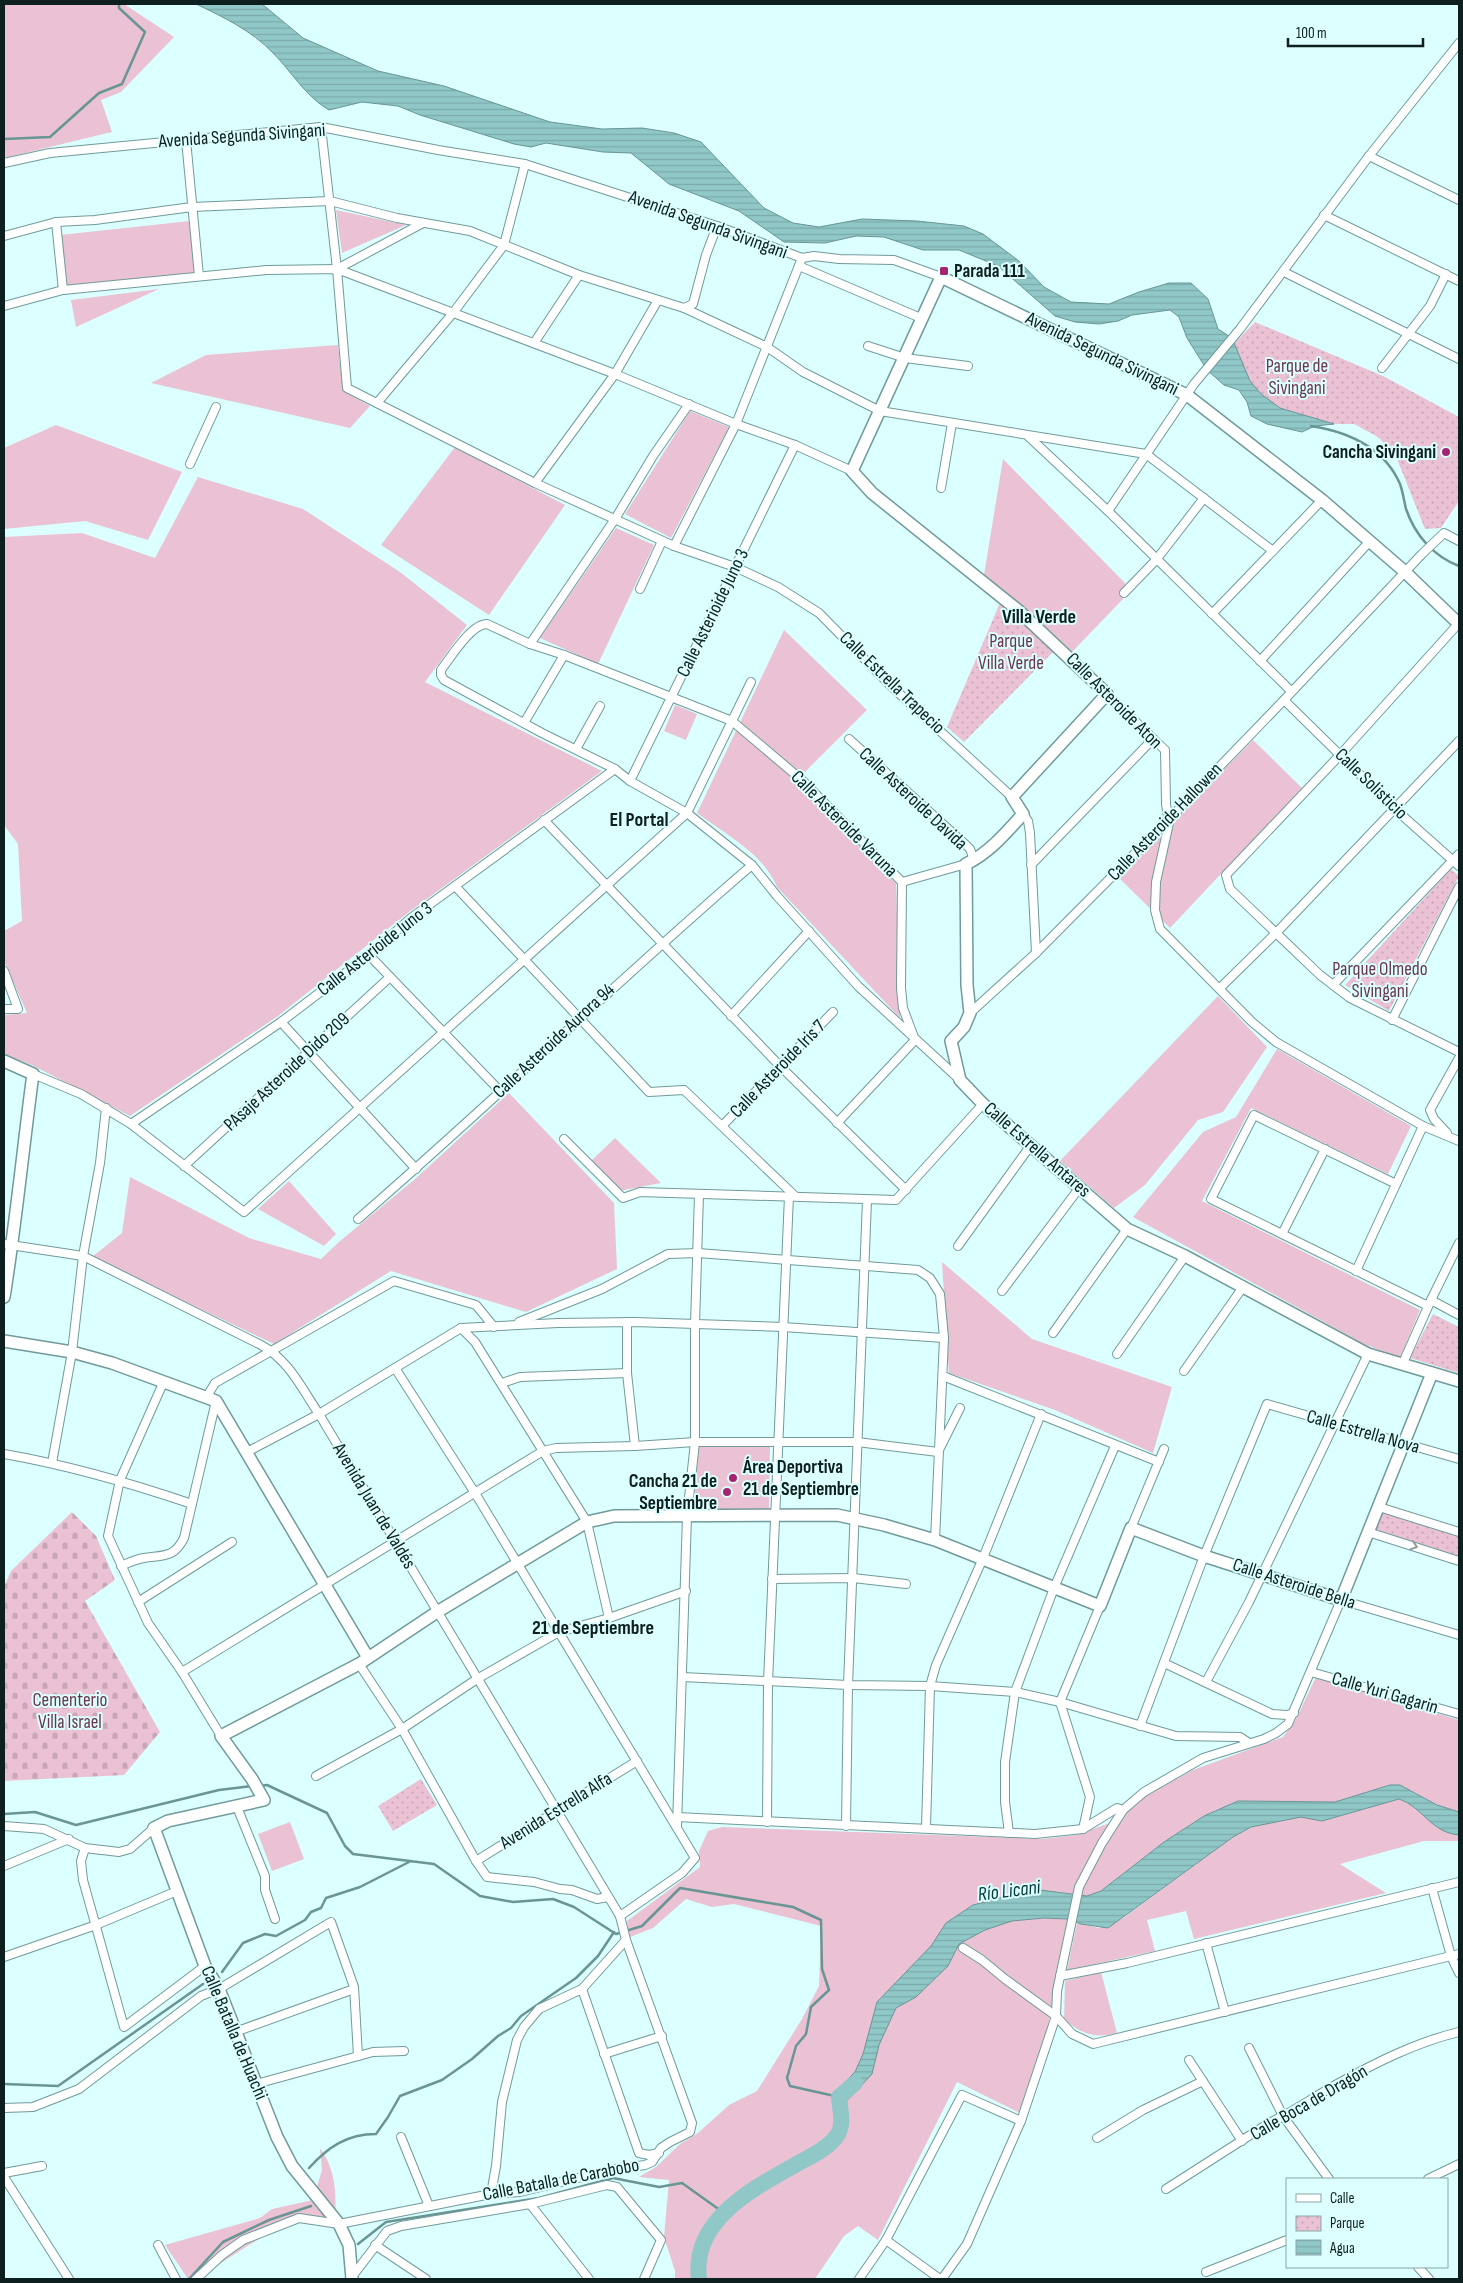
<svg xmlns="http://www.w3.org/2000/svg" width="1463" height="2283" font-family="'Sofia Sans Condensed',sans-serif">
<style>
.grass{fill:#eac2d3}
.cemetery{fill:url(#cemetery-stones)}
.park{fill:url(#park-dots)}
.water{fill:url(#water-rules);stroke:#699595}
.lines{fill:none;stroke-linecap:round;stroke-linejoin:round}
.stream{stroke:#699595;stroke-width:2.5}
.river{stroke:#90c7c7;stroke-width:16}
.street-casing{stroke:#719a9a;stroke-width:10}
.secondary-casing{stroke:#719a9a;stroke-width:14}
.street{stroke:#fff;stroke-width:8}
.secondary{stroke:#fff;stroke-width:11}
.oneway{stroke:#939a9a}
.poi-dot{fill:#a6236f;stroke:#dcffff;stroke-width:2}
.labels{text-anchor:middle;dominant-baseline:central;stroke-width:4;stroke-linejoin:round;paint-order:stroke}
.street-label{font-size:19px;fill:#0e1f1f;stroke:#dcffff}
.poi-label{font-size:19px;font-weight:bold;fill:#0e1f1f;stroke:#dcffff;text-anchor:start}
.park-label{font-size:19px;fill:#6c3450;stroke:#dcffff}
.neighbourhood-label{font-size:20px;font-weight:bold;fill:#0e1f1f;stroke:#dcffff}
.water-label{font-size:20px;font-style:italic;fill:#03393a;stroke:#dcffff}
</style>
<defs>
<pattern id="cemetery-stones" width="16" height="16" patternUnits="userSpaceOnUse" patternTransform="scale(1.25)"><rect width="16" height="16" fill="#eac2d3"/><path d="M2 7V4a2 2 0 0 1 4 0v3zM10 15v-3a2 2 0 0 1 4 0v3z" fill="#c8a6b5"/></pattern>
<pattern id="park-dots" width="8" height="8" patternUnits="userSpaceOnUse" patternTransform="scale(1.25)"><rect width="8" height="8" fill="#eac2d3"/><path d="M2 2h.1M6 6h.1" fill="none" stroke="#c8a6b5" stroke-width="1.8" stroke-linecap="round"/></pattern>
<pattern id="water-rules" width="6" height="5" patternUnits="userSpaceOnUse" patternTransform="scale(1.25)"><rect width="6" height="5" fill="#90c7c7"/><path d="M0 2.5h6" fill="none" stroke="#7baaaa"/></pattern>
</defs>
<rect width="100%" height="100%" fill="#dcffff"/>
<g class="grass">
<path d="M4 4H124L174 37 121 92 101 100 112 132 4 158Z"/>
<path d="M336 210 406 225 342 253Z"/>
<path d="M190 221 196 274 66 288 60 235Z"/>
<path d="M159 289 76 327 71 300Z"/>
<path d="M338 345 343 391 370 406 350 428 151 383 206 355Z"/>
<path d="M690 411 729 427 671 538 625 514Z"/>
<path d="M56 425 182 472 148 540 85 521 4 529V448Z"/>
<path d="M455 447 565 505 489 615 381 545Z"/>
<path d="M1003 459 1125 583 1123 599 1072 652 984 575Z"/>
<path d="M198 477 303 509 400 572 467 625 425 682 602 771 409 912 278 1016 130 1116 32 1065 4 1054V1015L27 1013 4 961V931L22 921 18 844 4 825V537L82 533 155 558Z"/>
<path d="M616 528 654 545 598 664 540 638Z"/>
<path d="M784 630 867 710 795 782 896 883 900 1018 777 887C764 854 725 834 697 813Z"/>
<path d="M675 705 697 714 686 740 664 731Z"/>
<path d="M1253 740 1302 788 1170 928 1118 877Z"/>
<path d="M1218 996 1267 1047 1223 1112 1198 1120 1145 1185 1114 1208 1060 1161Z"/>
<path d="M1277 1049 1411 1126 1388 1174 1251 1108 1202 1201 1420 1310 1400 1358 1364 1344 1133 1217 1203 1132 1236 1117Z"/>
<path d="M509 1093 614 1203 617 1269 526 1312 391 1271 274 1344 92 1257 122 1233 130 1177 249 1238 321 1259 340 1241 414 1180Z"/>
<path d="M615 1138 661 1183 619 1191 591 1161Z"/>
<path d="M289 1181 336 1234 324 1246 258 1209Z"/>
<path d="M942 1262 1032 1339 1172 1387 1153 1453 1055 1410 949 1373Z"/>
<path d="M699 1446H770L769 1509 693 1511Z"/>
<path d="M1316 1677 1459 1720V1812L1437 1805 1400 1785H1390L1335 1802 1238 1801 1204 1816 1164 1842 1101 1891 1087 1896 1040 1890 1022 1892 1001 1898 946 1923 931 1946 906 1973 855 2073 839 2088 840 2107 872 2074 879 2045 896 2008 916 1997 947 1966 959 1944 985 1930 1012 1921 1044 1918 1068 1919 1049 2020 1026 2116 957 2082 878 2240 858 2226 844 2236 815 2279H675V2271L664 2237 669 2180 639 2177 656 2167 680 2144 698 2133 729 2105 757 2091 802 2019 819 1986 821 1926 734 1904 712 1907 686 1899 653 1928 630 1937 627 1921 700 1867 699 1851 708 1831 722 1827 1043 1839 1076 1835 1124 1818 1131 1804 1193 1770 1283 1737 1295 1721Z"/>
<path d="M1399 1799C1422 1807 1433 1833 1459 1835V1841H1424L1340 1864 1386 1893 1194 1939 1186 1911 1147 1920 1155 1951 1067 1970 1077 1923 1099 1928 1123 1918 1233 1837 1251 1827 1301 1817 1322 1821Z"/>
<path d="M290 1822 304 1859 272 1871 258 1834Z"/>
<path d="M1101 1972 1117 2033C1092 2039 1084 2034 1064 2020L1065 1981Z"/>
<path d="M320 2148C337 2171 337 2199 334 2227L297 2217 249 2245 196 2279H188L165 2245 260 2218 272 2209 313 2200 322 2170Z"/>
</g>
<path class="cemetery" d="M72 1512 96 1536 115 1580 85 1601 160 1732 124 1775 4 1781V1587L11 1571Z"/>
<g class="park">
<path d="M1255 322 1383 376 1459 417V501L1441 528 1425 529 1395 454 1378 437 1354 424H1334L1280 408 1261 394 1250 381 1234 344Z"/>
<path d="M1000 603 1055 650 964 742 947 727Z"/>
<path d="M1451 869 1459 876 1389 1011 1345 985Z"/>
<path d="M1433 1314 1459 1327V1373L1410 1358Z"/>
<path d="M1380 1511 1459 1537V1557L1374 1529Z"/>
<path d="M421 1779 437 1805 393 1831 378 1806Z"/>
</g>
<g class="water">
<path d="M196 4H262L303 38 378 71 444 86 550 122 602 129 642 128 674 133 701 142 764 208 793 223 819 227 862 219 917 221 964 226 983 234 1019 261 1044 287 1071 302 1109 304 1139 292 1169 283H1191L1208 299 1218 329 1232 338 1250 381 1261 394 1280 408 1334 424 1315 426 1302 432 1267 424 1251 416 1247 402 1239 390 1224 385 1207 370 1187 338 1179 317 1170 310 1132 315 1118 321 1099 324 1075 322 1055 316 998 266 959 250H923L884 237 856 236 825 243 784 242 739 211 669 184 631 153 603 152 546 143 531 147 514 144 420 115 398 106 362 102 329 110C305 96 292 72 273 53 251 30 223 17 196 4Z"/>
<path d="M1390 1785H1400L1437 1805 1459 1812V1835C1430 1832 1424 1808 1399 1799L1322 1821 1301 1817 1251 1827 1233 1837 1108 1928 1081 1924 1068 1919 1044 1918 1012 1921 985 1930 959 1944 948 1966 916 1997 896 2008 879 2045 872 2074 840 2108 839 2088 855 2072 863 2054 877 2002 931 1946 946 1923 973 1905 1022 1892 1040 1890 1087 1896 1101 1891 1164 1842 1204 1816 1238 1801 1335 1802Z"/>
</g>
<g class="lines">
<g class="stream">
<path d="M4 139 50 137 99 93 122 84 145 32 119 8V4"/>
<path d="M1311 426C1349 432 1384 447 1400 484 1403 492 1404 501 1406 509 1415 535 1433 556 1459 566"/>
<path d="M260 1786 267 1785 327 1813 345 1846 353 1854 434 1864 480 1896 513 1902 553 1899 574 1907 616 1934 642 1926 680 1888 793 1907 821 1920 822 1969 829 1990 811 2007 806 2034 796 2046 787 2078 790 2086 839 2097"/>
<path d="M4 1814 35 1812 76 1825 219 1790 252 1786"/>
<path d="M222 1972 243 1943 265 1934 276 1936 305 1920 311 1912 321 1908 326 1898 360 1887 409 1862"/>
<path d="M4 2084 58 2086 203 1984"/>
<path d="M309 2168C328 2147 347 2134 376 2134L388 2117 400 2096 442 2080 472 2059 498 2036 511 2028 521 2016 576 1978 598 1956 614 1932"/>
<path d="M358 2244 386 2222 539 2198 613 2178 659 2187 682 2183 724 2213"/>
<path d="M189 2279 223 2242 269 2220 311 2206"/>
</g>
<path class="river" d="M699 2279C691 2221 752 2189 795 2165 809 2157 826 2150 836 2137 845 2126 840 2110 839 2097L855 2083"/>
<g class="street-casing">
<g id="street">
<path d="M321 127 337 269 347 388 535 483 674 546 735 567 778 587 819 613 891 686 1012 797"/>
<path d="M186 140 199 276"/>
<path d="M1369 156 1459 200"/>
<path d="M4 163 50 153 321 127 438 150 525 164 717 226 802 258 814 256 839 259 894 260 941 277"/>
<path d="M1324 215 1459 281"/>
<path d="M56 222 63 290"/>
<path d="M4 236 56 222 95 220 192 207 330 201 397 218 470 231 579 275 684 308 693 304 706 255 717 226"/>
<path d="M799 266 923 319"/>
<path d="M337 269 423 223"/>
<path d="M1284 272 1459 359"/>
<path d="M4 306 63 290 267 270 337 269 615 374 736 424 795 445 852 471"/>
<path d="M684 308 767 347 803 372 880 411 1146 454 1273 551"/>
<path d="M534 343 579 275"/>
<path d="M868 346 905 358 968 366"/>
<path d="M1382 368 1430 306 1446 274"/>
<path d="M377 403 453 313 504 245 525 164"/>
<path d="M1028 436 1108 511 1291 691"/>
<path d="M190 464 216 407"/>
<path d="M535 483 615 374 658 300"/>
<path d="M941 488 952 423"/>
<path d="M1108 511 1194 384 1240 329 1369 156 1459 43"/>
<path d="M674 546 736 424 802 258"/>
<path d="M640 589 662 541"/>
<path d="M1124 593 1156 560 1204 498"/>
<path d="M1212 614 1322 500"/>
<path d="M1459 623 1340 755 1226 875 1230 889 1320 975 1350 998 1459 1052"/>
<path d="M530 644 615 519 653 456 689 404"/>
<path d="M1260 661 1370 541"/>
<path d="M1107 694 1165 750 1166 804 1169 823 1156 882 1155 910 1160 929 1252 1022 1276 1042 1423 1126 1459 1141"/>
<path d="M1284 700 1396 810 1459 866"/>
<path d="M524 723 564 655"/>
<path d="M849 739 966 845 970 849 974 860"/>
<path d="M576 749 600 706"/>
<path d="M630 781 795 445"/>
<path d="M1023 814 1028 821 1030 833 1036 953"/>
<path d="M544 820 780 1066 906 1190"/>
<path d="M1031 865 1153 739"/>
<path d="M902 882 966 864"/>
<path d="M455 886 649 1092 684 1090 795 1196"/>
<path d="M369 955 500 1091"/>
<path d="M4 971 18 1009H4"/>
<path d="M1333 985 1459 854"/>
<path d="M1220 988 1277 932 1459 741"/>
<path d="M970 1013 1036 953 1169 819 1284 700 1422 554 1444 533 1459 541"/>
<path d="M731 1016 809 931"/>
<path d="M1392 1020 1459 887"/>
<path d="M281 1022 416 1169"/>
<path d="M915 1040 903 1008 901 988 902 882 803 781 732 721 564 655 530 644 487 624C471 624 451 657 441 670V675L444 680 542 733 615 769 630 781 687 813 752 865 777 896 858 986 959 1079"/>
<path d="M33 1074 81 1094 131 1124 244 1212 687 813 751 682"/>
<path d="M837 1123 915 1040"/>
<path d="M131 1124 281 1022 369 955 411 918 615 769"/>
<path d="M722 1126 833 1012"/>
<path d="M1447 1133 1434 1119 1430 1110 1459 1058"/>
<path d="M564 1139 623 1198 640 1192 896 1200 983 1104"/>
<path d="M184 1166 390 977"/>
<path d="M1396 1184 1254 1115 1211 1199 1428 1306"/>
<path d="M358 1219C491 1104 618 980 752 865"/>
<path d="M1282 1234 1325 1149"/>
<path d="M4 1244 83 1256 261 1345C289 1360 302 1389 319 1414L620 1916 626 1940 692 2123 690 2132 670 2142 661 2148 652 2162 645 2165 615 2169 520 2192 491 2194 339 2224 299 2218 243 2240 222 2255 196 2279"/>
<path d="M958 1246 1031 1145"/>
<path d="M1356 1271 1423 1126"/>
<path d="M1002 1291 1080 1187"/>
<path d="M1431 1300 1459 1315"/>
<path d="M519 1322 602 1289 668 1254 698 1253 918 1270 930 1278 940 1294 944 1338 935 1540"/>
<path d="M627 1322V1373L635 1446"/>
<path d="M461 1328 475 1342 587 1522 609 1618"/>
<path d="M1053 1333 1127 1229"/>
<path d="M1117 1354 1185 1256"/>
<path d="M1402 1365 1431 1300 1459 1243"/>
<path d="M395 1368 475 1493 695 1858 682 1873 620 1916"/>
<path d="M1184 1371 1243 1287"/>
<path d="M943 1376 1159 1462"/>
<path d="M164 1381 120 1480 108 1536 148 1623 182 1672 221 1736"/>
<path d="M502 1383 520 1377 627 1373"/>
<path d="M206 1398 215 1383 394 1281 476 1305 494 1327"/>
<path d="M247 1452 319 1414 461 1328 558 1323 635 1322 783 1327 944 1338"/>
<path d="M4 1454C68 1465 130 1483 192 1504"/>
<path d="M52 1463 72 1352 83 1256 100 1163 106 1108"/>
<path d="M1379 1507 1459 1532"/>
<path d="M1131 1528 1164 1449"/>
<path d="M1368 1532 1459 1561"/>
<path d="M121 1566C128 1563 136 1559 144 1558 164 1555 174 1558 184 1538L216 1401"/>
<path d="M772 1579 853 1578 906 1584"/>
<path d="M138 1602 232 1542"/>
<path d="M1164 1663 1272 1714 1287 1715 1294 1713"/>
<path d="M359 1664 402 1729 476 1861 487 1877 534 1882 560 1889 572 1890 597 1899 608 1897"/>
<path d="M182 1672 543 1451 556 1448 635 1446 695 1442H857L938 1452 960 1408"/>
<path d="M1311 1672 1459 1714"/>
<path d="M682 1677 848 1685 930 1686 1015 1692 1060 1702 1176 1736 1240 1737 1249 1743"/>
<path d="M1206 1682 1249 1602 1368 1354"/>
<path d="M1140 1726 1204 1556 1267 1404 1459 1459"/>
<path d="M316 1776 402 1729 477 1679 559 1632 609 1618 686 1591"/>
<path d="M237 1807 265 1876V1890L275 1919"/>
<path d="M677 1817 1035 1834 1083 1829 1117 1808 1123 1810"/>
<path d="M767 1822 768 1682 789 1196"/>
<path d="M4 1826 44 1829 85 1848 119 1852 130 1849 154 1828"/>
<path d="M677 1826 687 1516 695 1442V1325L699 1194"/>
<path d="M846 1826 848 1685 867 1200"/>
<path d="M926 1828 930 1686 936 1665 983 1558 1041 1414"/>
<path d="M1083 1829 1090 1797 1060 1702 1100 1606"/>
<path d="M1009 1833 1005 1802V1762L1015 1692 1054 1588 1115 1446"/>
<path d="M85 1848 81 1861 83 1880 124 2027 205 1966"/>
<path d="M476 1861 637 1761"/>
<path d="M4 1866 69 1839"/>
<path d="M1432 1888 1451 1956 1459 1973"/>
<path d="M1206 1943 1225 2012"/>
<path d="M963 1948 982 1960 1005 1979 1056 2016 1072 2034 1093 2044 1459 1954"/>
<path d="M4 1957 96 1925 177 1891"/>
<path d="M1060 1976 1127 1963 1459 1882"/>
<path d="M582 1989 639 2153 649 2155 659 2153"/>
<path d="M235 2032 354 1989"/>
<path d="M1249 2048 1283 2116 1329 2179"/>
<path d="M604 2054 662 2036"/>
<path d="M1189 2060 1242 2141"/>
<path d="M256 2084 373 2052 404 2051"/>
<path d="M4 2108 33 2107 79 2089 201 1996 219 1989 331 1922 354 1987 358 2056"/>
<path d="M401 2137 429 2206"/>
<path d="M1097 2138 1143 2110 1203 2081"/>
<path d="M4 2173 42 2166"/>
<path d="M4 2177 69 2279"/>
<path d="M1428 2179 1459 2164"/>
<path d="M1166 2189 1269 2123C1294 2112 1315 2096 1339 2083 1377 2062 1417 2042 1459 2032"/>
<path d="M491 2194 496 2166 502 2102 517 2040 524 2027 539 2009 582 1989 626 1940"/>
<path d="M530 2204 589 2279"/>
<path d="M886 2240 940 2279"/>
<path d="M158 2245 176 2279"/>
<path d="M375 2245 426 2279"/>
<path d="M1418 2267 1429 2279"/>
<path d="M1206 2272 1287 2240"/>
<path d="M351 2278 387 2231 401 2226 530 2204 607 2185 617 2187 661 2240 644 2279"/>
<path d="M859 2279 886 2240 962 2095 1021 2121"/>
<path d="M942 2279 967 2244 1021 2121 1056 2016 1057 1991 1079 1887 1102 1843 1123 1810 1144 1792 1203 1758 1264 1739 1276 1733 1288 1724 1341 1600 1459 1635"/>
</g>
</g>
<g class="secondary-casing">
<g id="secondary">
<path d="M1459 624 1404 571 1322 500 1187 395 941 277 852 471 872 493 1019 611 1107 694 1012 797 1023 814C1006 833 989 853 966 864L967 985 970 1013 964 1027 951 1041 960 1080 983 1104 1127 1229 1185 1256 1368 1354 1459 1381"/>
<path d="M4 1061 33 1074C23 1148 16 1223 4 1297"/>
<path d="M4 1341 72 1352 112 1363 216 1401 367 1656"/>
<path d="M352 2279 349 2245 339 2224 292 2166 277 2137 219 1989 205 1966 154 1828 168 1821 264 1800 252 1779 221 1736 359 1664 437 1612 587 1522 614 1516 837 1515 884 1525 935 1540 1100 1606 1131 1528 1204 1556 1341 1600 1432 1373"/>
</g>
</g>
<use href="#street" class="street"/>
<use href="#secondary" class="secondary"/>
</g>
<defs><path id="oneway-chevron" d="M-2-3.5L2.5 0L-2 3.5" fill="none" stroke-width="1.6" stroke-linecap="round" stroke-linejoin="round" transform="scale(1.25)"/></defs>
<use class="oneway" href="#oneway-chevron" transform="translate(1414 1546) rotate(18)"/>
<g class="poi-dot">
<rect x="939" y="266" width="10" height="10" rx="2.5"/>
<circle cx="1446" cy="452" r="5"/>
<circle cx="733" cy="1478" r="5"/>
<circle cx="727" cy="1492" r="5"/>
</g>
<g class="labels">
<g class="street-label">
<text transform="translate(242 136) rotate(-4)">Avenida Segunda Sivingani</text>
<text transform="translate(708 225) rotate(20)">Avenida Segunda Sivingani</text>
<text transform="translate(1102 354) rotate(26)">Avenida Segunda Sivingani</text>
<text transform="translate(713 613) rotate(-64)">Calle Asterioide Juno 3</text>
<text transform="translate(892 683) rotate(44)">Calle Estrella Trapecio</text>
<text transform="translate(1114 701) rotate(45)">Calle Asteroide Aton</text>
<text transform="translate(1371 784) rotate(44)">Calle Solisticio</text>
<text transform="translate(913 799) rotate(43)">Calle Asteroide Davida</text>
<text transform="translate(1165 822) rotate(-46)">Calle Asteroide Hallowen</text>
<text transform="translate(844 824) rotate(45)">Calle Asteroide Varuna</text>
<text transform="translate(375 949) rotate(-38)">Calle Asterioide Juno 3</text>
<text transform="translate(554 1041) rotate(-43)">Calle Asteroide Aurora 94</text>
<text transform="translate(778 1069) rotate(-46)">Calle Asteroide Iris 7</text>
<text transform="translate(287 1072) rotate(-43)">PAsaje Asteroide Dido 209</text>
<text transform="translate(1037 1150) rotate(41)">Calle Estrella Antares</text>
<text transform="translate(1363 1432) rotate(16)">Calle Estrella Nova</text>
<text transform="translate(374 1506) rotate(59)">Avenida Juan de Valdés</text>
<text transform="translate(1294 1584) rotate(18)">Calle Asteroide Bella</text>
<text transform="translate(1385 1693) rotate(16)">Calle Yuri Gagarin</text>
<text transform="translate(556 1811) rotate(-32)">Avenida Estrella Alfa</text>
<text transform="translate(234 2033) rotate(67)">Calle Batalla de Huachi</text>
<text transform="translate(1309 2103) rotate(-30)">Calle Boca de Dragón</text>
<text transform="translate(561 2180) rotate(-11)">Calle Batalla de Carabobo</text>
</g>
<g class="poi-label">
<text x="954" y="271">Parada 111</text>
<text x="1436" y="452" text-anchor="end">Cancha Sivingani</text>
<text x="743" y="1467">Área Deportiva<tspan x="743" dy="22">21 de Septiembre</tspan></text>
<text x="717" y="1481" text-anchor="end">Cancha 21 de<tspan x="717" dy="22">Septiembre</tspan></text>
</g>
<g class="park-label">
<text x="1297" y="366">Parque de<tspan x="1297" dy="22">Sivingani</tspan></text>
<text x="1011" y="641">Parque<tspan x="1011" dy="22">Villa Verde</tspan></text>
<text x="1380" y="969">Parque Olmedo<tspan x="1380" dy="22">Sivingani</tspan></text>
<text x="70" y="1700">Cementerio<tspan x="70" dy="22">Villa Israel</tspan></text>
</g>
<g class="neighbourhood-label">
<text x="1039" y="617">Villa Verde</text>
<text x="639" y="820">El Portal</text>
<text x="593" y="1628">21 de Septiembre</text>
</g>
<g class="water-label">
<text transform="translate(1009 1891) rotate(-7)">Río Licani</text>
</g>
</g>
<rect width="1463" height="2283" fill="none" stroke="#0e1f1f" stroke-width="10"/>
<rect x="1286" y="2178" width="162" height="90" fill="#dcffff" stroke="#8aa5a5"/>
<rect x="1296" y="2194" width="25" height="8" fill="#ffffff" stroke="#8aa5a5"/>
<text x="1330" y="2203" font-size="15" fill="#0e1f1f">Calle</text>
<rect x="1296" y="2216" width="25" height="15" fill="url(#park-dots)" stroke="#8aa5a5"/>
<text x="1330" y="2228" font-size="15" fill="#0e1f1f">Parque</text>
<rect x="1296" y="2240" width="25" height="15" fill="url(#water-rules)" stroke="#8aa5a5"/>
<text x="1330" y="2253" font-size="15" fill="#0e1f1f">Agua</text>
<path d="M1288 38v8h135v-8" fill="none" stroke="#0e1f1f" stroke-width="2.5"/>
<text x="1296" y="38" font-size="15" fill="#0e1f1f" stroke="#dcffff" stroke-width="4" paint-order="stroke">100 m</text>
</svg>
